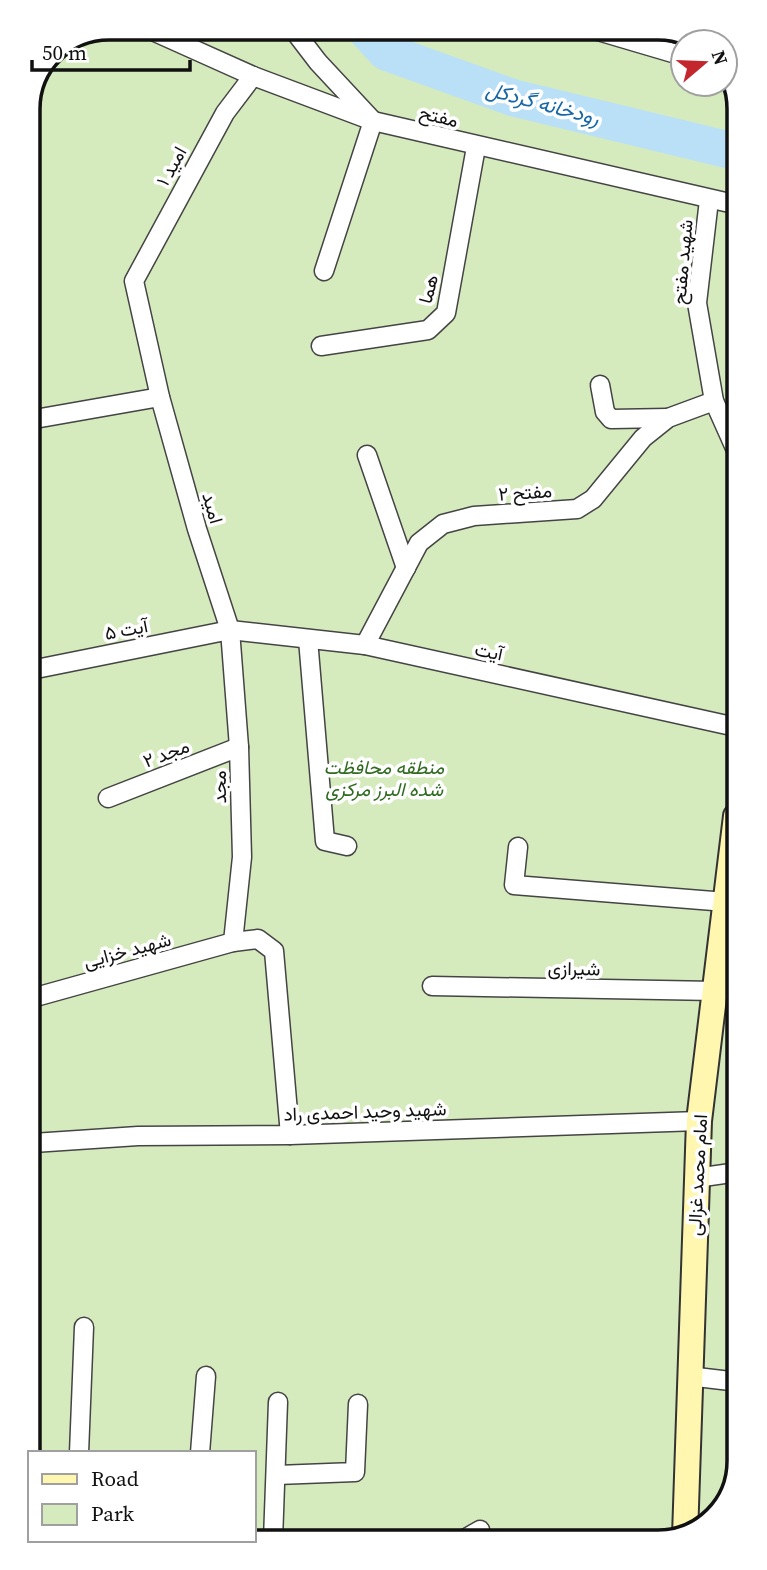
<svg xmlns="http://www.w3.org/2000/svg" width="767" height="1570" font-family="'Source Serif 4',Vazirmatn,serif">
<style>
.green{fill:#d5ebbd}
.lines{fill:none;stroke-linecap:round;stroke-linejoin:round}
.river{stroke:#b9e0f7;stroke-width:37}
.street-casing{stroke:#444;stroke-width:21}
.secondary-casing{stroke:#333;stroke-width:28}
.street{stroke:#fff;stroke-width:18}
.secondary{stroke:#fff6b0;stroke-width:24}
.labels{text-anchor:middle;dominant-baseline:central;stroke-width:7;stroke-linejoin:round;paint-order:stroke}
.street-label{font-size:19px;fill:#111;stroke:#fff}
.park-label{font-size:19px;font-style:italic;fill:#2f6b1f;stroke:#fff}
.water-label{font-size:21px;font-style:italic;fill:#1768a6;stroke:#fff}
.rim{fill:none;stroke:#111;stroke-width:3.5}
</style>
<rect width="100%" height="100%" fill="#fffdf5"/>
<path class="green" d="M109 28H664L700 42H683V84H725V68L733 78 739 1461 725 1506 689 1536 103 1542 99 1540H254V1453H34L28 104 52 51Z"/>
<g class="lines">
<path class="river" d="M364 28 386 52 514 98 733 151"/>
<g class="street-casing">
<g id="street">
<path d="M146 28 253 76 373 121 734 204"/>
<path d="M292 28 318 62 373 121 324 271"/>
<path d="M588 28 683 56"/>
<path d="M709 200 697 303 714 401 735 448"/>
<path d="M321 346 428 330 446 313 476 147"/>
<path d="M600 385 605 412 611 419 668 418"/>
<path d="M29 420 160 397"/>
<path d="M367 455 406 568"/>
<path d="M308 639 325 841 347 846"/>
<path d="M365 645 419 543 443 524 474 516 577 509 593 499 643 438 668 418 714 401"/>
<path d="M31 670 230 630 365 645 736 727"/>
<path d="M108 798 239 747"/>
<path d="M518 847 514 885 726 902"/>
<path d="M233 942 242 857 239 747 230 630 197 529 160 397 134 281 225 113 253 76"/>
<path d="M432 986 715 991"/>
<path d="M32 998 233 942 258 939 274 951 290 1135"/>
<path d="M33 1143 138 1136 290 1135 699 1121"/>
<path d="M696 1178 738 1172"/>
<path d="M688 1376 739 1382"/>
<path d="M79 1453 84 1327"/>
<path d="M200 1453 206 1376"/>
<path d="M277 1475 355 1472 358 1404"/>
<path d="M466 1538 480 1530"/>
<path d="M273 1540 278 1402"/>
<path d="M194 1541V1540"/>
</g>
</g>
<g class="secondary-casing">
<path id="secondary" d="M685 1536 699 1121 736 816"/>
</g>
<use href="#street" class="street"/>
<use href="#secondary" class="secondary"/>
</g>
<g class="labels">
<g class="street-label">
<text transform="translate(439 116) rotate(14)">مفتح</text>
<text transform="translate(171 166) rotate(-61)">امید ۱</text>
<text transform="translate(682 262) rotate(-85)">شهید مفتح</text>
<text transform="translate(428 289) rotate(-75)">هما</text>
<text transform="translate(525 492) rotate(-4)">مفتح ۲</text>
<text transform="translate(213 508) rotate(74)">امید</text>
<text transform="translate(126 629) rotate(-11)">آیت ۵</text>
<text transform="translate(489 651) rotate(12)">آیت</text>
<text transform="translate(166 753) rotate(-21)">مجد ۲</text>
<text transform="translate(219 787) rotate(-91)">مجد</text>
<text transform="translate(127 950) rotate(-15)">شهید خزایی</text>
<text transform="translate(574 968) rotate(1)">شیرازی</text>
<text transform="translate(365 1111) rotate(-2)">شهید وحید احمدی راد</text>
<text transform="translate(697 1175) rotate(-87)">امام محمد غزالی</text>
</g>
<g class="park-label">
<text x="384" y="767">منطقه محافظت<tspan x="384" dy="22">شده البرز مرکزی</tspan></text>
</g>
<g class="water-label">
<text transform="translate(543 103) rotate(15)">رودخانه گردکل</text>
</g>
</g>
<path d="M0 0H767V1570H0ZM109 40H658A69 69 0 0 1 727 109V1461A69 69 0 0 1 658 1530H109A69 69 0 0 1 40 1461V109A69 69 0 0 1 109 40Z" fill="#fff" fill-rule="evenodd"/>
<path class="rim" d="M109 40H658A69 69 0 0 1 727 109V1461A69 69 0 0 1 658 1530H109A69 69 0 0 1 40 1461V109A69 69 0 0 1 109 40Z"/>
<rect x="28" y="1451" width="228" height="91" fill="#ffffff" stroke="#a0a0a0" stroke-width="2"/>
<rect x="42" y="1474" width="35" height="10" fill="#fff6b0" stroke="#a0a0a0" stroke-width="2"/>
<text x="91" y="1486" font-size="21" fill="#111111">Road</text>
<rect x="42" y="1504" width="35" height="21" fill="#d5ebbd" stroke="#a0a0a0" stroke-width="2"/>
<text x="91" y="1521" font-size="21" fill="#111111">Park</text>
<g transform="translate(704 63) rotate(71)"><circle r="33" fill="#ffffff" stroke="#a0a0a0" stroke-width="2"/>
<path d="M0-5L12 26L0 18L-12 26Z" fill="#c4262e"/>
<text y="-10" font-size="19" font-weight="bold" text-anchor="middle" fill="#111111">N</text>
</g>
<path d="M32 60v10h158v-10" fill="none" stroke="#111111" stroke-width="3.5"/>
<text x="42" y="60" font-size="21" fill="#111111" stroke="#ffffff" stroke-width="5" paint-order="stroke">50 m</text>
</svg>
